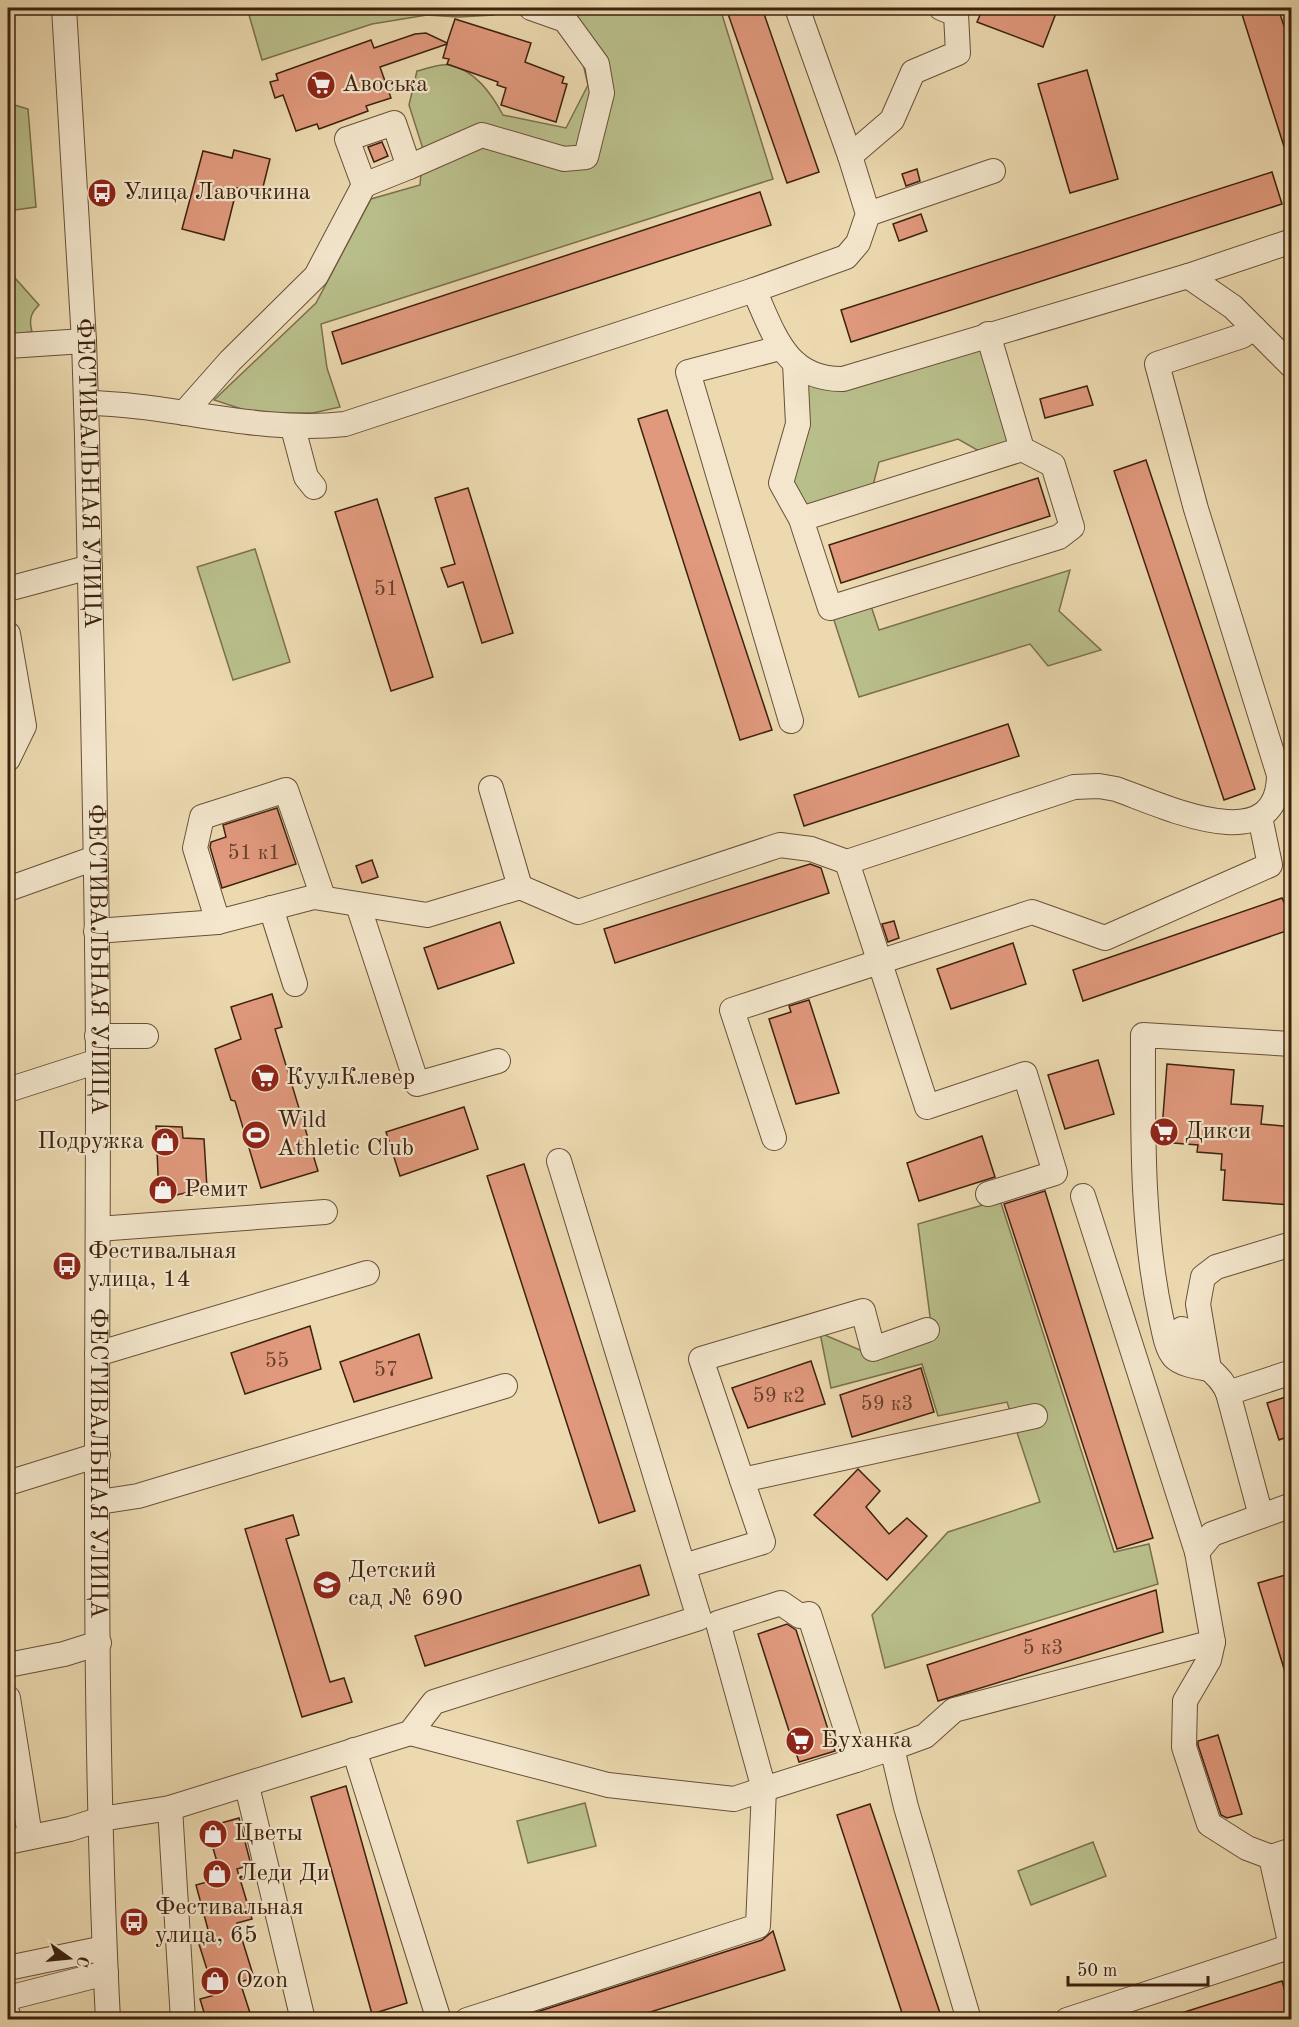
<svg xmlns="http://www.w3.org/2000/svg" width="1299" height="2027" font-family="'Old Standard TT',serif">
<style>
.green{fill:#b9bf8b;stroke:#7b704d;stroke-width:1.5}
.building{fill:#e1997d;stroke:#3d220f;stroke-width:1.5}
.lines{fill:none;stroke-linecap:round;stroke-linejoin:round}
.minor-casing{stroke:#695037;stroke-width:26}
.minor{stroke:#f3e6cc;stroke-width:24}
.labels{text-anchor:middle;dominant-baseline:central;stroke-width:4.5;stroke-linejoin:round;paint-order:stroke}
.number-label{font-size:21px;fill:#66402a}
.poi-label{font-size:24px;fill:#3d220f;stroke:#f3e6cc;text-anchor:start}
.street-label{font-size:24px;fill:#3d220f;stroke:#f3e6cc}
</style>
<rect width="100%" height="100%" fill="#ecd9b0"/>
<filter id="stains"><feTurbulence type="fractalNoise" baseFrequency=".00333" numOctaves="4"/><feColorMatrix values="0 0 0 0 .2 0 0 0 0 .09 0 0 0 0 .02 0 0 0 .5 -.17"/></filter>
<radialGradient id="worn" r=".72"><stop offset=".6" stop-color="#630" stop-opacity="0"/><stop offset="1" stop-color="#630" stop-opacity=".3"/></radialGradient>
<g class="green">
<path d="M247 8H495L494 15 458 17 427 15 372 24 262 60Z"/>
<path d="M560 8H720L773 179 321 324 327 368 340 407 313 413H254L214 400 316 303 371 199 420 185 423 149 409 105 417 71C426 69 440 63 449 65 475 70 491 93 503 115L566 128 588 85 571 12Z"/>
<path d="M8 103 28 109 36 207 8 211Z"/>
<path d="M8 265 15 278 39 305C30 314 29 320 32 332L8 335Z"/>
<path d="M988 334 1022 449 993 459 958 439 879 462 870 497 801 519 781 483 795 363 811 374Z"/>
<path d="M255 549 290 662 233 680 197 567Z"/>
<path d="M1070 570 1059 611 1101 650 1048 666 1030 644 859 697 830 608 868 597 879 630Z"/>
<path d="M1000 1200 1114 1552 1149 1544 1158 1584 885 1668 872 1615 948 1532 1040 1502 1007 1402 938 1416 922 1364 831 1388 820 1333 867 1353 932 1332 918 1224Z"/>
<path d="M585 1803 596 1846 528 1863 517 1821Z"/>
<path d="M1093 1842 1106 1876 1031 1905 1018 1871Z"/>
</g>
<g class="building">
<path d="M726 8H762L819 172 787 183Z"/>
<path d="M983 8H1058L1043 47 977 22Z"/>
<path d="M1240 8H1278L1292 50V158L1288 159Z"/>
<path d="M455 19 531 43 525 62 564 77 562 83 567 84 556 122 501 105 506 88 497 85 498 82 447 64 449 59 443 58 447 44 380 67 391 98 366 106 368 111 319 129 317 124 296 131 283 95 275 98 270 82 278 80 276 74 371 40 374 48 415 34 426 33 447 43Z"/>
<path d="M1087 70 1118 179 1070 193 1038 84Z"/>
<path d="M382 142 388 156 374 162 368 147Z"/>
<path d="M234 150 270 159 261 195 237 188 224 240 182 229 203 151 232 158Z"/>
<path d="M917 169 920 181 906 186 902 174Z"/>
<path d="M1272 172 1282 204 851 342 841 310Z"/>
<path d="M760 192 771 225 342 364 332 332Z"/>
<path d="M921 214 927 231 899 241 893 224Z"/>
<path d="M1087 386 1093 405 1045 418 1040 399Z"/>
<path d="M667 410 772 730 740 740 638 419Z"/>
<path d="M1146 460 1255 789 1224 800 1114 471Z"/>
<path d="M1038 478 1050 516 841 583 829 545Z"/>
<path d="M468 488 513 633 482 643 463 582 448 587 441 568 455 564 435 498Z"/>
<path d="M377 499 433 677 391 691 335 512Z"/>
<path d="M1008 724 1019 756 804 826 794 795Z"/>
<path d="M277 808 296 864 222 888 210 847 211 842 226 837 223 825Z"/>
<path d="M372 860 378 877 362 883 356 866Z"/>
<path d="M810 864 821 868 829 893 615 963 604 929Z"/>
<path d="M1282 898 1292 920V929L1083 1001 1073 970Z"/>
<path d="M894 921 899 938 888 942 882 924Z"/>
<path d="M500 922 514 963 438 989 424 948Z"/>
<path d="M1013 943 1026 984 951 1009 937 969Z"/>
<path d="M272 994 282 1027 275 1029 318 1171 261 1188 235 1101 231 1100 215 1049 241 1039 231 1007Z"/>
<path d="M809 1000 839 1093 796 1104 769 1019 791 1012 789 1006Z"/>
<path d="M1098 1060 1114 1114 1065 1129 1048 1075Z"/>
<path d="M1167 1064 1234 1070 1231 1104 1263 1106 1261 1124 1292 1127V1205L1223 1200 1225 1170H1221L1222 1154 1197 1152 1198 1145 1161 1142Z"/>
<path d="M464 1107 478 1149 400 1176 386 1132Z"/>
<path d="M156 1126 182 1127 183 1138 204 1139 207 1188 159 1199Z"/>
<path d="M982 1136 995 1177 919 1201 907 1163Z"/>
<path d="M524 1164 635 1511 599 1523 487 1176Z"/>
<path d="M1045 1191 1153 1538 1117 1549 1004 1204Z"/>
<path d="M310 1326 321 1369 245 1394 231 1353Z"/>
<path d="M419 1334 432 1378 354 1402 340 1362Z"/>
<path d="M811 1361 825 1404 748 1428 732 1388Z"/>
<path d="M921 1368 934 1412 852 1437 840 1395Z"/>
<path d="M1292 1395V1435L1279 1440 1267 1403Z"/>
<path d="M858 1469 880 1491 866 1507 889 1534 907 1518 927 1536 887 1580 814 1515Z"/>
<path d="M293 1515 299 1535 286 1539 330 1682 344 1678 352 1702 302 1717 245 1529Z"/>
<path d="M640 1565 649 1595 425 1666 415 1636Z"/>
<path d="M1292 1573V1682H1288L1258 1583Z"/>
<path d="M1156 1590 1163 1632 938 1701 927 1665Z"/>
<path d="M787 1624 796 1630 835 1751 799 1762 758 1634Z"/>
<path d="M1218 1735 1242 1814 1227 1818 1221 1815 1198 1745V1741Z"/>
<path d="M346 1786 407 2003 372 2014 311 1797Z"/>
<path d="M870 1804 942 2019H904L837 1815Z"/>
<path d="M239 1818 251 1865 237 1869 252 1919 237 1923 254 1978 240 1982 252 2019H206L200 1999 215 1995 198 1941 210 1937 196 1885 214 1880 211 1871 219 1869 207 1827Z"/>
<path d="M773 1931 785 1970 628 2019H515L762 1940Z"/>
<path d="M1282 1981 1292 2013 1272 2019H1173L1172 2016Z"/>
</g>
<g class="lines">
<g class="minor-casing">
<g id="minor">
<path id="s1" d="M64 8 84 341 87 436C91 650 98 865 98 1080 98 1393 92 1707 108 2020"/>
<path d="M797 8 850 156"/>
<path d="M394 123 409 167 364 185 347 139Z"/>
<path d="M409 167 482 135 564 159 586 157 602 93 597 64 565 20 531 8"/>
<path d="M868 214 993 171"/>
<path d="M1188 276 1292 241"/>
<path d="M754 290 846 257 858 243 868 214 850 156 892 120 913 72 958 53 956 14 941 8"/>
<path d="M988 334 1022 449"/>
<path d="M8 346 84 341"/>
<path d="M780 348 688 372 791 721"/>
<path d="M795 363 798 424 781 483 801 519 830 608 1059 537 1072 527 1053 465 1022 449 801 519"/>
<path d="M86 403C174 404 257 434 345 424L754 290C774 334 786 380 843 379L1188 276 1233 307 1292 366"/>
<path d="M184 413 230 361 316 276 364 185"/>
<path d="M293 428 306 477 314 487"/>
<path d="M8 589 90 567"/>
<path d="M8 634 24 726 8 759"/>
<path d="M491 788 520 887"/>
<path d="M847 862 927 1107 1025 1074 1055 1173 988 1194"/>
<path d="M8 889 95 858"/>
<path d="M358 905 417 1084 498 1061"/>
<path d="M271 908 295 984"/>
<path d="M218 922 195 848 202 817 286 790 323 897"/>
<path d="M96 931 218 922 314 897 427 915 520 887 578 912 780 845 811 849 847 862 1074 787 1099 786 1116 789C1162 805 1278 862 1279 775L1196 509 1157 364 1242 336 1254 328"/>
<path d="M97 1036H146"/>
<path d="M1292 1044 1143 1035C1143 1129 1141 1226 1161 1318 1164 1330 1166 1348 1174 1357 1182 1365 1199 1367 1209 1369L1198 1304 1203 1277 1216 1267 1292 1244"/>
<path d="M8 1090 98 1061"/>
<path d="M774 1138 732 1010 1032 912 1105 938 1270 865 1260 817"/>
<path d="M1083 1196 1197 1552"/>
<path d="M98 1229 325 1212"/>
<path d="M1182 1329C1189 1343 1197 1355 1207 1366 1216 1376 1223 1380 1228 1393L1292 1372"/>
<path d="M97 1354 367 1273"/>
<path d="M1228 1393 1261 1516"/>
<path d="M742 1480 1035 1416"/>
<path d="M8 1483 98 1455"/>
<path d="M99 1502 138 1496 505 1386"/>
<path d="M684 1566 763 1542 701 1359 863 1311 873 1349 927 1330"/>
<path d="M781 1603 800 1616 809 1614 856 1760 764 1789 718 1623Z"/>
<path d="M1213 1642 1209 1660 1185 1701 1184 1747 1209 1824 1247 1848 1271 1857 1292 1850"/>
<path d="M8 1665 64 1654 99 1643"/>
<path d="M8 1698 30 1836"/>
<path d="M410 1733 608 1785 734 1799 764 1789 758 1926 467 2020"/>
<path d="M892 1748 925 1736 954 1710 1213 1642 1197 1552 1212 1534 1292 1505"/>
<path d="M354 1750 439 2020"/>
<path d="M856 1760 892 1748 906 1807 969 2020"/>
<path d="M247 1786 303 2020"/>
<path d="M170 1808 183 2020"/>
<path d="M8 1842 70 1829 101 1819 170 1808 410 1733 434 1702 699 1618 559 1161"/>
<path d="M1271 1857 1291 1946"/>
<path d="M8 1968 104 1948"/>
<path d="M8 1998 106 1973"/>
<path d="M8 2015V2020"/>
<path d="M1067 2020 1292 1946"/>
</g>
</g>
<use href="#minor" class="minor"/>
</g>
<defs>
<g id="supermarket-disc" transform="scale(1.5)"><circle r="9.5" fill="#8f2418" stroke="#f3e6cc"/><path d="M-6-5.5h2.5l.6 2H6L4.5 2H-2.5L-4.4-4H-6ZM-1.5 3.2a1.3 1.3 0 1 0 .1 0ZM3 3.2a1.3 1.3 0 1 0 .1 0Z" fill="#fff"/></g>
<g id="bus-disc" transform="scale(1.5)"><circle r="9.5" fill="#8f2418" stroke="#f3e6cc"/><path d="M-5-6H5V4H4V6H2V4H-2V6H-4V4H-5ZM-3.5-4V0h7V-4ZM-3.5 1.2v1.5H-2V1.2ZM2 1.2v1.5H3.5V1.2Z" fill="#fff"/></g>
<g id="stadium-disc" transform="scale(1.5)"><circle r="9.5" fill="#8f2418" stroke="#f3e6cc"/><path d="M0-5a6.5 5 0 1 0 0 10a6.5 5 0 1 0 0-10ZM-3.5-1.8h7v3.6h-7Z" fill="#fff"/></g>
<g id="shop-disc" transform="scale(1.5)"><circle r="9.5" fill="#8f2418" stroke="#f3e6cc"/><path d="M-5-2.5h2.3a2.7 3.5 0 0 1 5.4 0H5L5.5 6h-11ZM-1.5-2.5h3a1.5 2.3 0 0 0-3 0Z" fill="#fff"/></g>
<g id="school-disc" transform="scale(1.5)"><circle r="9.5" fill="#8f2418" stroke="#f3e6cc"/><path d="M0-5L7-2L0 1L-7-2ZM-4 1L0 2.5L4 1V4Q0 6-4 4Z" fill="#fff"/></g>
</defs>
<g fill-rule="evenodd">
<use href="#supermarket-disc" x="321" y="85"/>
<use href="#bus-disc" x="102" y="193"/>
<use href="#supermarket-disc" x="265" y="1078"/>
<use href="#supermarket-disc" x="1164" y="1132"/>
<use href="#stadium-disc" x="256" y="1135"/>
<use href="#shop-disc" x="165" y="1142"/>
<use href="#shop-disc" x="163" y="1190"/>
<use href="#bus-disc" x="67" y="1266"/>
<use href="#school-disc" x="327" y="1585"/>
<use href="#supermarket-disc" x="800" y="1741"/>
<use href="#shop-disc" x="213" y="1834"/>
<use href="#shop-disc" x="217" y="1874"/>
<use href="#bus-disc" x="134" y="1922"/>
<use href="#shop-disc" x="215" y="1981"/>
</g>
<g class="labels">
<g class="number-label">
<text x="386" y="589">51</text>
<text x="254" y="853">51 к1</text>
<text x="277" y="1361">55</text>
<text x="386" y="1370">57</text>
<text x="779" y="1396">59 к2</text>
<text x="887" y="1404">59 к3</text>
<text x="1043" y="1648">5 к3</text>
</g>
<g class="poi-label">
<text x="342" y="85">Авоська</text>
<text x="123" y="193">Улица Лавочкина</text>
<text x="286" y="1078">КуулКлевер</text>
<text x="277" y="1121">Wild<tspan x="277" dy="28">Athletic Club</tspan></text>
<text x="1185" y="1132">Дикси</text>
<text x="144" y="1142" text-anchor="end">Подружка</text>
<text x="184" y="1190">Ремит</text>
<text x="88" y="1252">Фестивальная<tspan x="88" dy="28">улица, 14</tspan></text>
<text x="348" y="1571">Детский<tspan x="348" dy="28">сад № 690</tspan></text>
<text x="821" y="1741">Буханка</text>
<text x="234" y="1834">Цветы</text>
<text x="238" y="1874">Леди Ди</text>
<text x="155" y="1908">Фестивальная<tspan x="155" dy="28">улица, 65</tspan></text>
<text x="236" y="1981">Ozon</text>
</g>
<g class="street-label">
<text stroke="none"><textPath href="#s1" startOffset="466">ФЕСТИВАЛЬНАЯ УЛИЦА</textPath></text>
<text stroke="none"><textPath href="#s1" startOffset="952">ФЕСТИВАЛЬНАЯ УЛИЦА</textPath></text>
<text stroke="none"><textPath href="#s1" startOffset="1456">ФЕСТИВАЛЬНАЯ УЛИЦА</textPath></text>
</g>
</g>
<rect width="1299" height="2027" fill="none" stroke="#ecd9b0" stroke-width="30"/>
<rect x="9" y="9" width="1281" height="2009" fill="none" stroke="#3d220f" stroke-width="3"/>
<rect x="15" y="15" width="1269" height="1997" fill="none" stroke="#3d220f" stroke-width="1.5"/>
<g transform="translate(69 1958) rotate(105)" stroke="#f3e6cc" stroke-width="4.5" paint-order="stroke">
<path d="M0-4.5L10 22L0 15L-10 22Z" fill="#3d220f"/>
<text y="-9" font-size="16" font-weight="bold" text-anchor="middle" fill="#3d220f">С</text>
</g>
<path d="M1068 1976v9h140v-9" fill="none" stroke="#3d220f" stroke-width="3"/>
<text x="1077" y="1976" font-size="18" fill="#3d220f" stroke="#f3e6cc" stroke-width="4.5" paint-order="stroke">50 m</text>
<rect width="100%" height="100%" filter="url(#stains)"/>
<rect width="100%" height="100%" fill="url(#worn)"/>
</svg>
